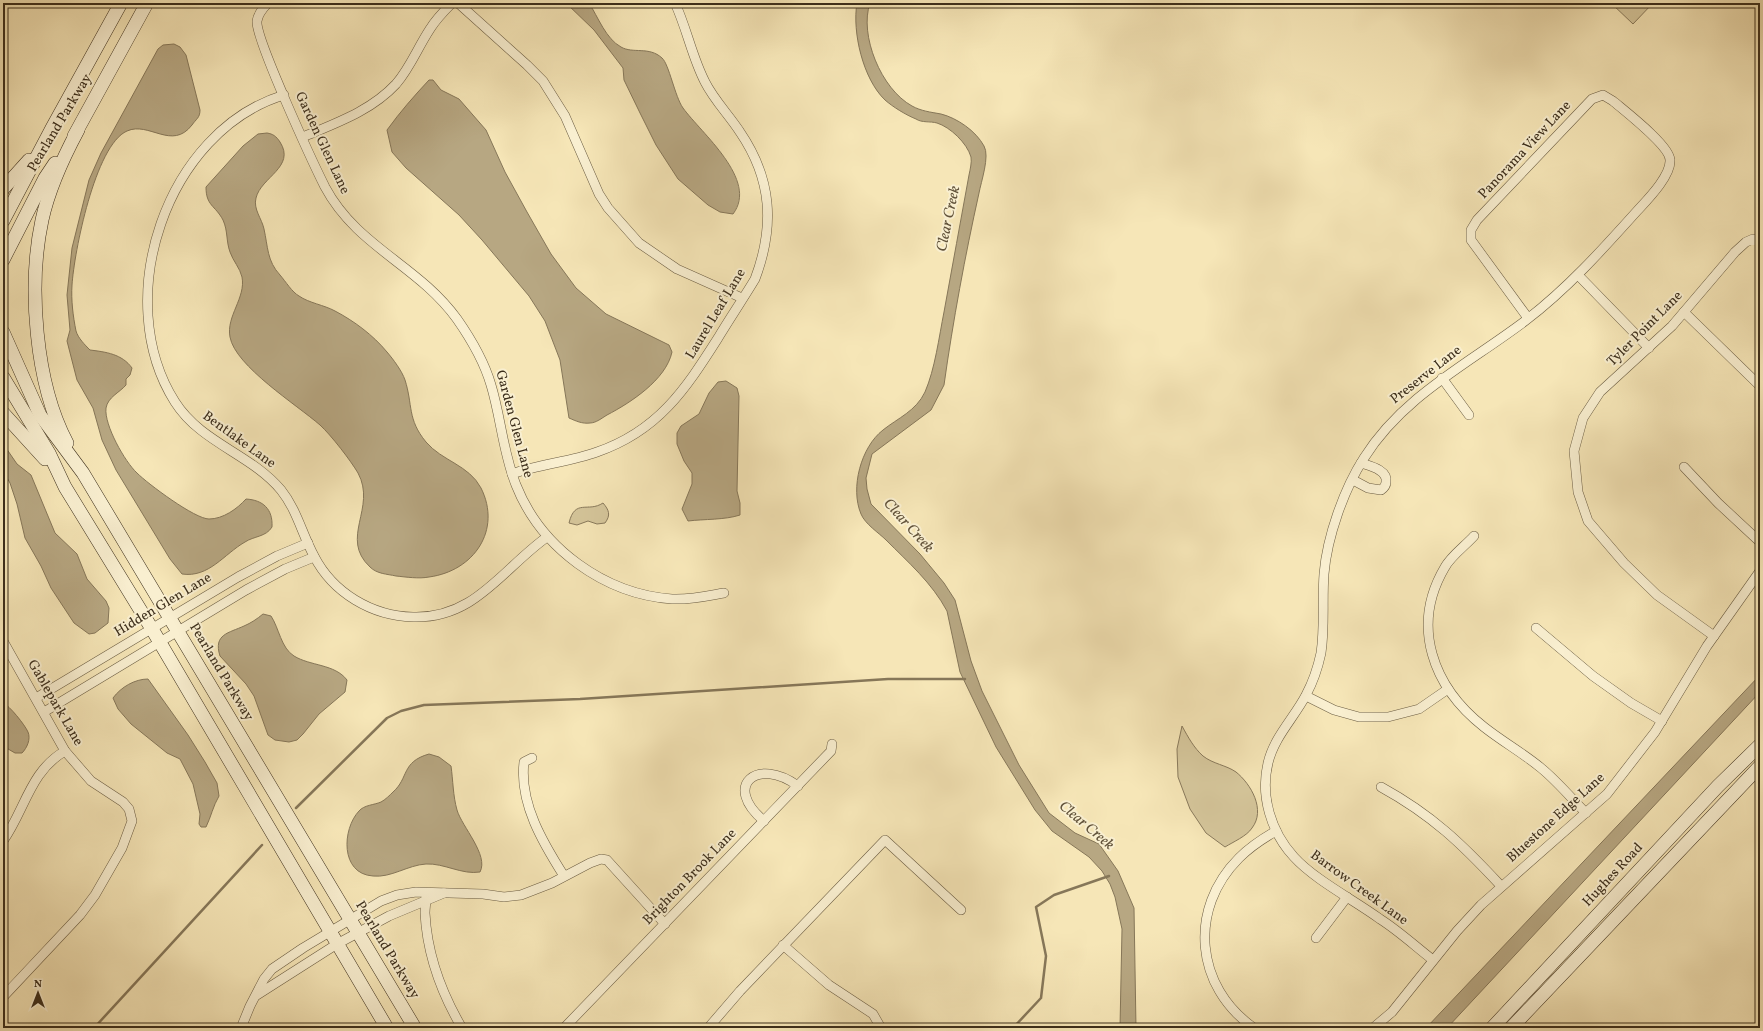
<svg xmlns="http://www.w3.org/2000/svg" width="1763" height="1031" font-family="Vollkorn,serif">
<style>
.green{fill:#d6c79c;stroke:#897a5c}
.water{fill:#b7a782;stroke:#867759}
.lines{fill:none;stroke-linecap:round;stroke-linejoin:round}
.stream{stroke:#867759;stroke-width:2.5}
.minor-casing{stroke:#6a5c42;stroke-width:10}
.secondary-casing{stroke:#3c2e1b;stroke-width:14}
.minor{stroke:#f9efd0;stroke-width:9}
.secondary{stroke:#f9efd0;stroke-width:13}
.labels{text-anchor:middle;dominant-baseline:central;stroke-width:4;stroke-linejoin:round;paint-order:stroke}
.street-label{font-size:14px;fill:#3c2e1b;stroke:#f9efd0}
.water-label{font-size:15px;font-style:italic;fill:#61523a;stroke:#f9efd0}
</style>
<rect width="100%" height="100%" fill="#f6e6b7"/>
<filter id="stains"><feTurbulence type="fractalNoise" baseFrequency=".005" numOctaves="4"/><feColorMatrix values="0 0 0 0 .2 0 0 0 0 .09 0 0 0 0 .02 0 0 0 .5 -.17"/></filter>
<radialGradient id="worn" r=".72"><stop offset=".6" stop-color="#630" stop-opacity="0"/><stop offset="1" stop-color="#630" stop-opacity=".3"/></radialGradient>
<g class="green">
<path d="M1611 3H1653L1633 24Z"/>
<path d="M603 503C609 510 611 515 605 523L597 524 588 521 577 525 569 523C575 498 588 513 603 503Z"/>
<path d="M1182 726C1188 737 1194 748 1203 756 1213 764 1226 765 1236 772 1251 784 1266 810 1252 828 1247 836 1233 842 1225 847L1206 833 1190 809 1178 777 1177 749Z"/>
</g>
<g class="water">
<path d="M566 3H589C598 17 606 39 621 47 633 54 649 46 662 58 669 64 675 97 683 108 701 133 759 180 733 214L720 212 708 205 678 179 656 145 640 113 624 80 623 68 594 30Z"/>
<path d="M857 3H870C859 35 881 89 912 106 921 111 930 112 941 114 957 118 976 131 984 146 990 156 981 182 979 193 965 256 953 321 944 385L931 410 872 454 866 478 867 489 871 504 920 554 944 583 955 600 971 661 982 691 1019 765 1049 813 1075 833 1099 844 1118 871 1134 908 1136 1028H1120L1122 929 1115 897 1110 884 1102 871 1089 857 1052 831 1035 810 996 747 960 672 947 611C932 583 908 562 886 540 879 533 865 524 861 514 850 488 861 447 883 430 898 418 916 411 925 392 935 369 939 337 944 312 952 266 961 221 969 175 970 170 972 162 971 157 967 143 950 127 937 123 930 121 922 123 916 119 906 115 893 107 885 100 863 79 852 32 857 3Z"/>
<path d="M174 44 180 47 186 55 200 110C200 118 196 119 192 125 172 151 149 121 127 131 95 145 74 253 72 285 71 300 73 316 76 331 78 338 85 345 90 350 106 352 122 354 132 368L130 375 126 379V385C119 393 108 397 106 408 104 425 125 462 137 473 148 484 195 519 209 519 223 519 237 509 246 499 263 500 273 509 272 527 266 537 254 536 245 542 224 554 209 578 182 574L170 559 116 470 102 440 93 408 77 380 67 341 70 330 67 295 72 248 89 180 101 153 158 49 163 45Z"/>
<path d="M429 80H433L441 90 459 99 486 130 505 172 527 212 551 254 576 288 606 314 669 345 672 352C666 380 630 403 607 415 602 418 596 423 590 423 582 424 576 421 569 418L560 360 545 321 529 296 482 240 459 215 406 168 392 152 387 130C400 112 414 96 429 80Z"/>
<path d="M267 133C273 134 276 136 280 142 296 167 261 177 256 198 253 209 262 219 264 229 268 247 267 261 280 275 286 282 292 292 299 296 309 303 324 305 335 311 354 321 373 335 387 352 393 359 402 371 405 380 413 405 407 419 426 442 442 461 469 465 481 488 502 530 474 571 429 577 419 579 406 577 396 576 387 574 377 574 370 567 339 538 377 508 358 473 351 461 331 435 320 425 297 405 235 366 230 337 226 316 246 298 242 277 240 268 233 261 230 252 226 241 228 231 223 220 215 205 206 206 206 187L243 146 258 134Z"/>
<path d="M726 381 737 388 739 396 737 491 740 503V515C725 520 704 519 688 521L682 509 692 484V473L684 461 677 444V433L681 426 699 414 709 393 718 382Z"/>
<path d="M3 446 6 448 17 464 31 475 55 533 77 554 87 579 106 601 109 608 108 623 95 633 89 634 74 623 51 588 41 566 25 538 17 504 10 483 3 471Z"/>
<path d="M263 614 271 616C279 628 281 648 294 656 310 666 335 664 347 680L345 692 319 714 303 734 297 740 289 742 275 740 268 735 254 696 246 684 220 656C213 634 229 633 244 626 251 623 257 619 263 614Z"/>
<path d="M1760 675V692L1447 1028H1426Z"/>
<path d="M148 679 188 735 205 762 217 783 219 796C213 806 211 817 206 827H201L199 824 200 814 193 784 180 759 167 753 131 724 118 709 113 698C121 687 135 679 148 679Z"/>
<path d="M3 703C9 705 25 725 28 732 31 739 27 748 22 753H15L3 746Z"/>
<path d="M429 754 439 757 451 766C453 780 453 796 457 810 462 827 489 855 480 872 462 875 444 863 426 864 408 865 391 878 373 876 340 874 342 829 359 811 364 805 374 805 381 802 385 800 390 795 393 792 409 778 401 762 429 754Z"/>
</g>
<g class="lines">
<g class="stream">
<path d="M296 808 387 718 401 711 424 705 580 699 888 679H965"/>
<path d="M94 1028 262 845"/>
<path d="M1013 1028 1041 998 1046 956 1036 907 1054 895 1109 876"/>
</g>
<g class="minor-casing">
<g id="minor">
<path d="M268 3C263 8 258 14 257 21 255 38 314 165 325 187 357 247 418 265 457 319 471 339 484 361 491 385 501 418 503 453 516 485 541 548 604 594 672 599 690 600 707 596 724 593"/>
<path d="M458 3 527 65 543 81 565 116 599 194 608 208 639 243 677 269 742 298"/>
<path d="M284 95C166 131 110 300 175 402 201 443 251 454 281 490 297 510 302 534 314 556 333 593 372 616 413 617 475 619 502 569 547 537"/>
<path d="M303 137C336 123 371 111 396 84 410 68 418 47 430 29 436 19 444 11 452 3"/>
<path d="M1578 275 1649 348"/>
<path d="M1684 312 1760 386"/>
<path d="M1442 378 1469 415"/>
<path d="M1684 467 1718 503 1760 542"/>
<path d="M512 474C539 464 570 462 597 452 658 431 685 390 718 338 730 318 743 299 755 279 775 226 772 179 740 132 729 115 714 100 705 82 692 57 687 29 675 3"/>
<path d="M1353 480 1368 488 1381 490C1384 488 1386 486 1386 482 1388 470 1370 466 1361 463"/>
<path d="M1474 536C1465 546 1451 556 1445 567 1410 626 1433 687 1484 727 1503 742 1523 753 1541 768 1557 781 1571 798 1586 813"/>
<path d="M1536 628 1593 676 1631 703 1662 721"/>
<path d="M1714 636 1657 595 1624 563 1588 521 1578 492 1574 451 1583 418 1600 392 1672 326 1735 252 1746 242 1753 239 1760 242"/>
<path d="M3 641 65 751 91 781 123 802 129 809 132 821 122 848 95 895 80 915 3 997"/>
<path d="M1306 696 1334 710 1359 717H1388L1419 709 1448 689"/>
<path d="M36 698 238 577 277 556 308 543"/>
<path d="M44 712 246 590 285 569 314 557"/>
<path d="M532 758 524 762C519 803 543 843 564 876"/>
<path d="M1381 787C1432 815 1462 844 1501 886"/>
<path d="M764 821C722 786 757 756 798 786"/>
<path d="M3 841C25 810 30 771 65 751"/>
<path d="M426 897C426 903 425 908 425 913 427 953 442 994 462 1028"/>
<path d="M1316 938 1347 897"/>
<path d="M783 945 829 985 873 1014 881 1028"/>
<path d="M1433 960C1416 947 1399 931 1380 919 1354 900 1315 880 1294 857 1271 832 1260 796 1268 763 1274 737 1294 718 1306 695 1313 682 1318 667 1321 653 1325 627 1322 600 1324 574 1327 537 1344 489 1364 458 1403 396 1468 364 1525 321 1567 289 1602 250 1637 211 1647 200 1671 176 1670 160 1670 146 1626 112 1613 101L1603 95 1592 99 1477 220 1471 230V240L1528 318"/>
<path d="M257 995 337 944 389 916 444 893"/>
<path d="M241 1028 250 1006 264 979 272 969 303 948 381 901 397 895 416 892 483 894 504 897 521 895 552 883 590 863 601 859 607 860 665 924"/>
<path d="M564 1028 831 751 832 744"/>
<path d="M710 1028 709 1027 740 991 885 840 961 910"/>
<path d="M1254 1028C1195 987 1188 909 1239 858 1250 847 1262 839 1276 831"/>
<path d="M1373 1028 1392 1012 1457 931 1481 905 1607 794 1655 732 1707 646 1760 571"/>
</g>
</g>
<g class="secondary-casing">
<g id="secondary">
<path d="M74 136 147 3"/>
<path d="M3 189 29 160"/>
<path d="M3 221 52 128 121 3"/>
<path d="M3 260 45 178 55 163"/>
<path d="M3 332 40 415 83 473 415 1028"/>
<path d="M3 377 49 453 65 487 152 629 387 1028"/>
<path d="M3 413 45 459"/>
<path d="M67 443C35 383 28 285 42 220 49 188 63 158 78 130"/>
<path d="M1492 1028 1718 786 1760 745"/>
<path d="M1511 1028 1760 766"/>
</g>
</g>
<use href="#minor" class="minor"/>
<use href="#secondary" class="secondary"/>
</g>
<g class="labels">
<g class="street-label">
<text transform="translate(60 123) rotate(-59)">Pearland Parkway</text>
<text transform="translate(322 143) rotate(65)">Garden Glen Lane</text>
<text transform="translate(1525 150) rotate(-47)">Panorama View Lane</text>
<text transform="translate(716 314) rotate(-59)">Laurel Leaf Lane</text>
<text transform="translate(1645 329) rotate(-45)">Tyler Point Lane</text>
<text transform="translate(1426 375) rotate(-38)">Preserve Lane</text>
<text transform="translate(514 424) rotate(75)">Garden Glen Lane</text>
<text transform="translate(239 440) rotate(36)">Bentlake Lane</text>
<text transform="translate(163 605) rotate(-31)">Hidden Glen Lane</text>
<text transform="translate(221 672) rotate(59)">Pearland Parkway</text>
<text transform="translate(55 703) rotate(60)">Gablepark Lane</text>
<text transform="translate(1556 818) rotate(-42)">Bluestone Edge Lane</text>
<text transform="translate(1613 875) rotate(-47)">Hughes Road</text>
<text transform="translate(690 877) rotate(-46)">Brighton Brook Lane</text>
<text transform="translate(1359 888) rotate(36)">Barrow Creek Lane</text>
<text transform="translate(387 950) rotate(59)">Pearland Parkway</text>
</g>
<g class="water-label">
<text transform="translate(949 219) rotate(-78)">Clear Creek</text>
<text transform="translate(908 526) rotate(48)">Clear Creek</text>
<text transform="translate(1086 826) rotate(40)">Clear Creek</text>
</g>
</g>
<rect width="1763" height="1031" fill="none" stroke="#f6e6b7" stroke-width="16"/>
<rect x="4" y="4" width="1755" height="1023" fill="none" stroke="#3c2e1b" stroke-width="2"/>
<rect x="8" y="8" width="1747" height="1015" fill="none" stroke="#3c2e1b"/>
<g transform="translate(38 993)" stroke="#f9efd0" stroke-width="3" paint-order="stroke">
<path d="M0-3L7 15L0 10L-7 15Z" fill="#3c2e1b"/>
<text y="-6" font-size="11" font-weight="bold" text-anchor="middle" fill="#3c2e1b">N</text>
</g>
<rect width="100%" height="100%" filter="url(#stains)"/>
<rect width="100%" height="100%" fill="url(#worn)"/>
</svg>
